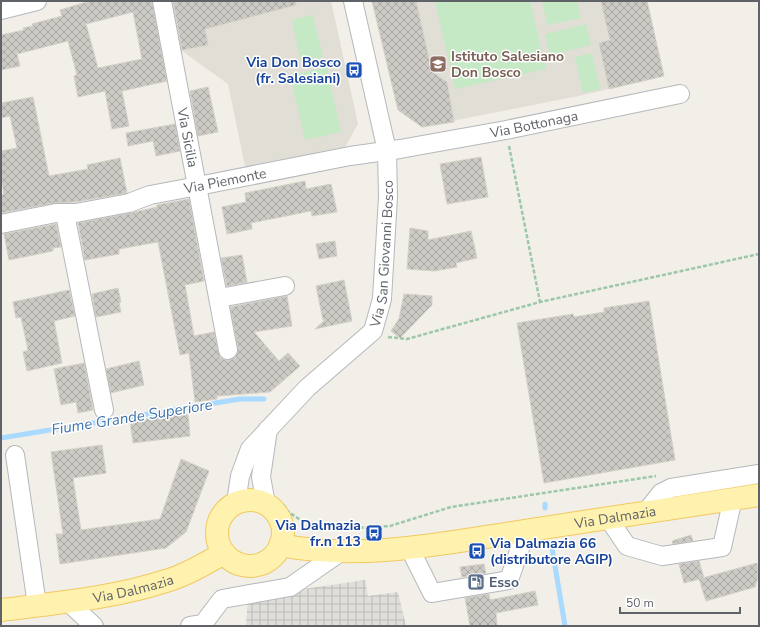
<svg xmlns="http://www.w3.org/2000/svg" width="760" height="627" font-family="'Nunito Sans',sans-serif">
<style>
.industrial{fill:url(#industrial-grid)}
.education{fill:#e1ded6}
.grass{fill:#c5e8c5}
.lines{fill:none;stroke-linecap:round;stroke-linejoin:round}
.stream{stroke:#aadaff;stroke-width:5}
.building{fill:url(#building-cross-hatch);stroke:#d6d1c6;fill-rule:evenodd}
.minor-casing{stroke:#b5b8bc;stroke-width:20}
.major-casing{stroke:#f2c960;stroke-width:24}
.path{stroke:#9cc7a9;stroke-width:2.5;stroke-dasharray:4 2;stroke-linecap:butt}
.minor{stroke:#fff;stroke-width:18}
.major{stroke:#fff2af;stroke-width:22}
.labels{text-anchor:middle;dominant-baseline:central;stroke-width:3;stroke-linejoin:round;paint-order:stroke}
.education-label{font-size:14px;font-weight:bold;fill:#785e54;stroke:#fff;text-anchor:start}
.transit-label{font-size:14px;font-weight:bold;fill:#164399;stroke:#fff;text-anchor:end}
.street-label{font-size:14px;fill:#5f6368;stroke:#fff}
.service-label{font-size:14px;font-weight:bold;fill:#4e5e75;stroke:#fff;text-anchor:start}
.water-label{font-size:15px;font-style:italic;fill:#4174aa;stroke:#fff}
</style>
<defs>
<pattern id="industrial-grid" width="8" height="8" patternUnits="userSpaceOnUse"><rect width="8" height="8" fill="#e0deda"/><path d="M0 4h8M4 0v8" fill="none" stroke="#b9b8b5"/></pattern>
<pattern id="building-cross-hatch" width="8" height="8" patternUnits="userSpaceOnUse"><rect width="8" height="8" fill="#cccac5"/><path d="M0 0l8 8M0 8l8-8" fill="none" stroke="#a9a8a4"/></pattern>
</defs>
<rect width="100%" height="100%" fill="#f1efe8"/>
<path class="industrial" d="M365 580 368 596 398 592 406 626H246L248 597Z"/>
<g class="education">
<path d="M171 1H331L358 124 344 149 246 171 228 84 182 51Z"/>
<path d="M372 1H647L664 76 578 96 422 127 398 110Z"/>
</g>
<g class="grass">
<path d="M435 1H530L546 69 455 89Z"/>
<path d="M542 1H577L581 18 547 25Z"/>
<path d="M313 15 323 57 301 62 292 20Z"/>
<path d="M586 24 591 45 550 55 545 34Z"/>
<path d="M592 53 600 89 583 93 575 57Z"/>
<path d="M327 67 341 132 305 140 290 75Z"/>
</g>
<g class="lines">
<g class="stream">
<path d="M1 438 240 399H264"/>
<path d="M545 504V508"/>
<path d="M552 548 565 626"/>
</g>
</g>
<g class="building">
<path d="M90 1H152L167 81 122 91 129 126 112 129 105 91 78 97 74 76 77 75 68 41 17 54 20 66 1 70V35L24 30 23 28 33 26 32 24 62 16 60 10ZM133 12 142 59 98 68 86 24Z"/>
<path d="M173 1H296V5L205 29 208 45 182 50Z"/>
<path d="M372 1H416L432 72 447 82 454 122 422 127 398 110Z"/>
<path d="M601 1H647L664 76 609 89 599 43 610 40Z"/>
<path d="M208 87 218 132 198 136 190 91Z"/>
<path d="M33 97 49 176 88 169 87 165 120 158 127 193 75 202 54 203 1 213V195L4 194 1 177V151L17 148 10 116 1 118V103Z"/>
<path d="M175 124 180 151 156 156 153 141 128 146 126 133Z"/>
<path d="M481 157 488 197 447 204 440 164Z"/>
<path d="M305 181 306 189 331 184 337 212 312 216 311 211 251 223 252 229 227 234 222 207 246 202 245 193Z"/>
<path d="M189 199 204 281 185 285 194 336 214 332 220 357 225 360H230L235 358 238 348 230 307 287 296 292 326 254 332 279 361 288 353 300 366 270 392 217 396V399L195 402 189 353 180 355 158 242 119 249V254L85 260 78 223 131 213 157 207V205Z"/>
<path d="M56 224 61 247 53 248V251L9 260 4 234Z"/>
<path d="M410 228 428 231V240L471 231 477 258 456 263 457 267 434 271 407 269Z"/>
<path d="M335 241 337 256 319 259 316 244Z"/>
<path d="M242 255 247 282 227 286 221 258Z"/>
<path d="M344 280 352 321 315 329 325 320H323L316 286Z"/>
<path d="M118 288 121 302 119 303 121 312 96 317 92 294Z"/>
<path d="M69 290 75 316 54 321 62 363 27 371 23 352 28 350 21 317 16 318 13 302Z"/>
<path d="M404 294 432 296V305L400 338 391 331 399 319Z"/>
<path d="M649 301 675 460 544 483 517 323 573 314 574 317 604 312V308Z"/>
<path d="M139 361 144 385 111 393 106 369Z"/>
<path d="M84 363 93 410 78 413 76 402 61 405 54 369Z"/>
<path d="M188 414 190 436 133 443 130 421Z"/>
<path d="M102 445 106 473 73 478 81 530 160 519 181 459 209 471 186 532 166 548 60 564 56 534H63L51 452Z"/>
<path d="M691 535 693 541 673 544 672 541Z"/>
<path d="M699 561 704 578 684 583 679 564Z"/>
<path d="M757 563 758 577 755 587 706 601 699 579Z"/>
<path d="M484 564 486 573 462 577 460 567Z"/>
<path d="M535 591 538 605 496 613 497 626H470L465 598 489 594 490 600Z"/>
</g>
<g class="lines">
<g class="minor-casing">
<g id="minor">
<path id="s1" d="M162 1 228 350"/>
<path d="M1 10 37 1"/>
<path d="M65 214 104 410"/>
<path id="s2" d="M1 224 56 213H76L129 203 150 195 198 186 350 156 400 149 506 130 680 94"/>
<path d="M219 298 285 286"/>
<path d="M15 455 37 605"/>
<path id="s3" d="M236 503 240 476 250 449 307 388 373 331 382 299 388 197 387 151 353 1"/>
<path d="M266 504 261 477 268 429"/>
<path d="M646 512 661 493 671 488 759 474"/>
<path d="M608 518 627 546 662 556 722 547 733 498"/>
<path d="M410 549 432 593 509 580 526 531"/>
<path d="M67 601 94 626"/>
<path d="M190 626 203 624 222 599 290 587 339 553"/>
</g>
</g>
<g class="major-casing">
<g id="major">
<circle cx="250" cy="533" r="33"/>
<path id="s4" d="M280 545C357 560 434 545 511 533 594 521 676 507 759 495"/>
<path id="s5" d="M1 610C57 603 115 598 169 580 189 574 206 563 224 553"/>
</g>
</g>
<g class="path">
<path d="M509 146 540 302"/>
<path d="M388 337 407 339 540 302 759 254"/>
<path d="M283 505 287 511 302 521 322 527 339 529 390 526 451 507 656 476"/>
</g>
<use href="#minor" class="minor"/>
<use href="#major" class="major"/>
</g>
<defs>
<g id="school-square" transform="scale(0.9)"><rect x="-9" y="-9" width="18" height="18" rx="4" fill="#8d6e63" stroke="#fff"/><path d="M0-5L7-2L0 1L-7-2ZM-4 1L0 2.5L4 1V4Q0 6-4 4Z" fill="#fff"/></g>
<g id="bus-square" transform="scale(0.9)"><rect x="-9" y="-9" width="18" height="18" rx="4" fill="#1a4fb4" stroke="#fff"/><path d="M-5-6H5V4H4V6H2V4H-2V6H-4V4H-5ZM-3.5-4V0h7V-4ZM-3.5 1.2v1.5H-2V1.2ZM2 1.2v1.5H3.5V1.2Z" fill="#fff"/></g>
<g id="fuel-square" transform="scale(0.9)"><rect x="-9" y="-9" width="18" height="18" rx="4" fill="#5c6f8a" stroke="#fff"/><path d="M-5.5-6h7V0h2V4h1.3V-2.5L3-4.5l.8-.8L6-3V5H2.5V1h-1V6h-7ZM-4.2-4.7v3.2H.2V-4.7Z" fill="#fff"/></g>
</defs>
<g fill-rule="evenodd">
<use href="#school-square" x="438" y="64"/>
<use href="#bus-square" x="354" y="70"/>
<use href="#bus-square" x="374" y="533"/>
<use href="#bus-square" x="477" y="551"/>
<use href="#fuel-square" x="476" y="582"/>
</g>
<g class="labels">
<g class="education-label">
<text x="451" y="56">Istituto Salesiano<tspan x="451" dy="16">Don Bosco</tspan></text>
</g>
<g class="transit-label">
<text x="341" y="62">Via Don Bosco<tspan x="341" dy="16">(fr. Salesiani)</tspan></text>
<text x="361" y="525">Via Dalmazia<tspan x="361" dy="16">fr.n 113</tspan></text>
<text x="490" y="543" text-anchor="start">Via Dalmazia 66<tspan x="490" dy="16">(distributore AGIP)</tspan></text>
</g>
<g class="street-label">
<text stroke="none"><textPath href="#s2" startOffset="543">Via Bottonaga</textPath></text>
<text stroke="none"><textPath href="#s1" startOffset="139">Via Sicilia</textPath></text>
<text stroke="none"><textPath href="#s2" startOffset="229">Via Piemonte</textPath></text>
<text stroke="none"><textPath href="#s3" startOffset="305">Via San Giovanni Bosco</textPath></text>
<text stroke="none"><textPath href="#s4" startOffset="338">Via Dalmazia</textPath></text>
<text stroke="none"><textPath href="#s5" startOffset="134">Via Dalmazia</textPath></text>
</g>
<g class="service-label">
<text x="489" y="582">Esso</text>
</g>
<g class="water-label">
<text transform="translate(132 417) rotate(-9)">Fiume Grande Superiore</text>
</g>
</g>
<rect width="760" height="627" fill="none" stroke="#5f6368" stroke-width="4"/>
<path d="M620 607v6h120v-6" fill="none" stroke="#5f6368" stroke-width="2"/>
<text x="626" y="607" font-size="12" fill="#5f6368" stroke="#ffffff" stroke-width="3" paint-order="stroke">50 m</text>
</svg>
